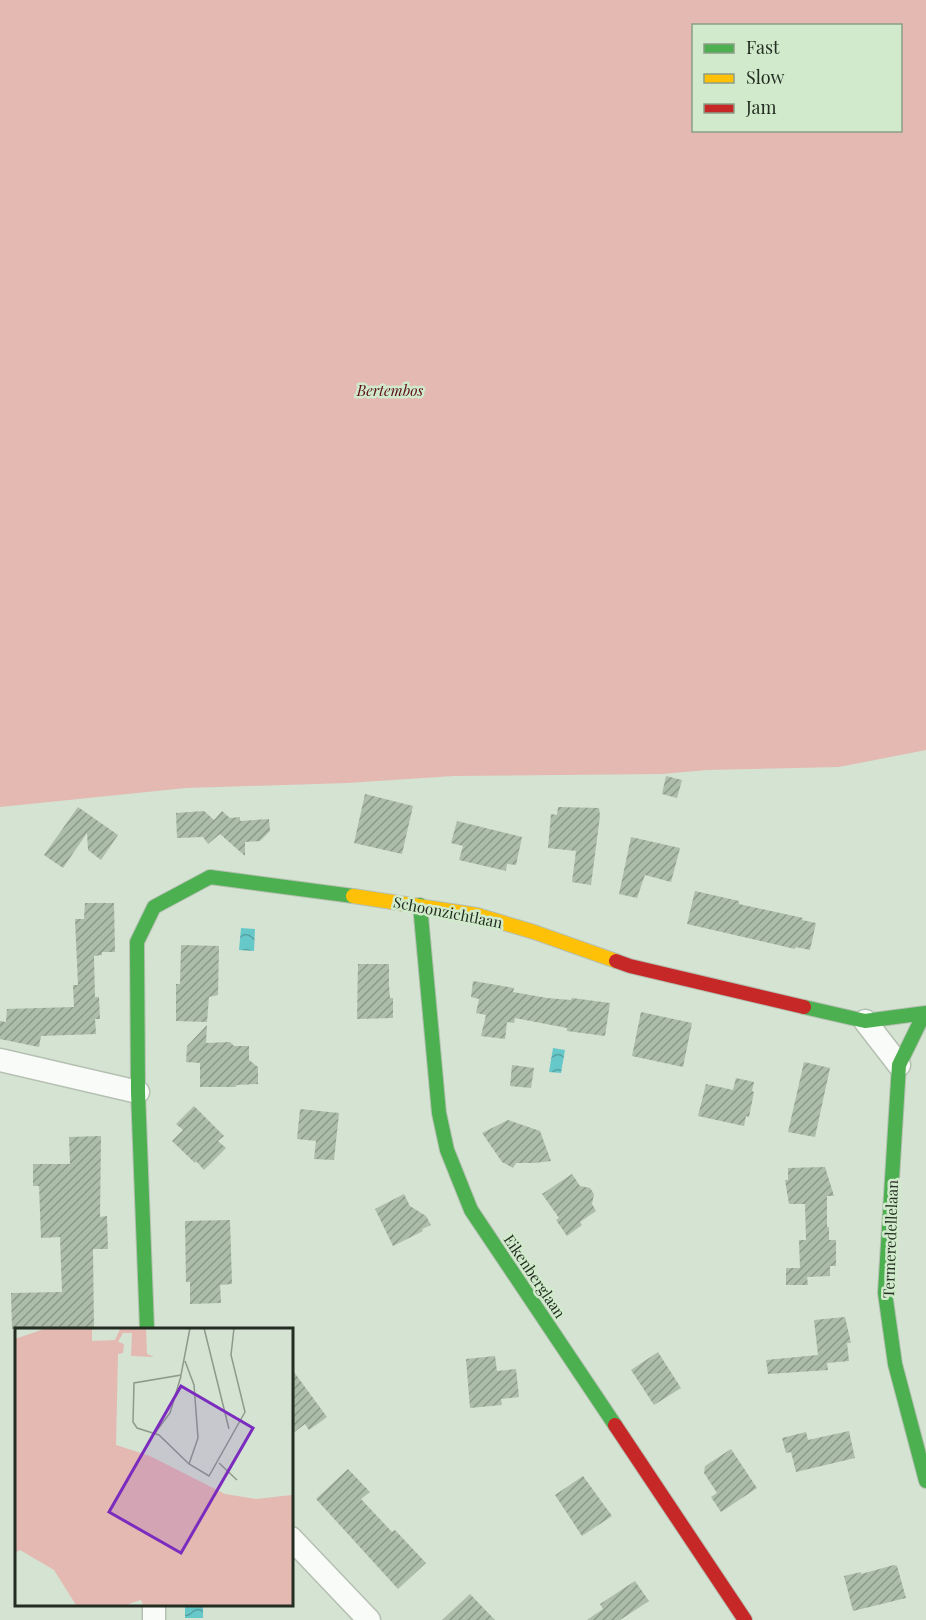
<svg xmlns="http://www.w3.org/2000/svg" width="926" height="1620" font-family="'Playfair Display',serif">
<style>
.park{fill:#e3b9b2;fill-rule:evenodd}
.water{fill:url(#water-waves)}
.building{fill:url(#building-hatch)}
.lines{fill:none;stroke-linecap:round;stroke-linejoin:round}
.street-casing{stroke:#b5c0b2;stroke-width:25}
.fast-casing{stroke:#b5c0b2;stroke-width:16}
.slow-casing{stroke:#b5c0b2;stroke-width:16}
.jam-casing{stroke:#b5c0b2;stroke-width:16}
.street{stroke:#f9fbf8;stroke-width:22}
.fast{stroke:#4caf50;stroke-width:14}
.slow{stroke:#ffc107;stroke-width:14}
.jam{stroke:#c62828;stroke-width:14}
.labels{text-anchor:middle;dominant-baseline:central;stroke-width:5;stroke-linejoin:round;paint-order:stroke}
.park-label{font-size:15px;font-style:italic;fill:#5d0b17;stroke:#d0eacb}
.street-label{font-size:15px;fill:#232d21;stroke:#d0eacb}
.inset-road{fill:none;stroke:#8e9a8b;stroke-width:1.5}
.view{fill:#7b2cbf;fill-opacity:0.15;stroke:#7b2cbf;stroke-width:3}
.inset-edge{fill:none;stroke:#232d21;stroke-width:3}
</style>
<defs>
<pattern id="water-waves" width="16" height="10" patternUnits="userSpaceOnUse" patternTransform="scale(1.5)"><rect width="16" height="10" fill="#67c8c9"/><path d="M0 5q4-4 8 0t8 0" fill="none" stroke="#54a3a3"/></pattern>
<pattern id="building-hatch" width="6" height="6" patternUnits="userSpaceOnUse" patternTransform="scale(1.5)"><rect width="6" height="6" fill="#acbda9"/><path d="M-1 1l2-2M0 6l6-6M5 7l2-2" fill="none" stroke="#8c9a89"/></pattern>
</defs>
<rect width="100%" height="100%" fill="#d5e3d2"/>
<path class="park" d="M0 0H926V750L839 767 707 770 662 774 454 776 347 783 186 788 0 807ZM694 26H900V130H694Z"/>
<g class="water">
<path d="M241 928 255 929 254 951 239 950Z"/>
<path d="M553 1048 565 1050 561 1073 549 1072Z"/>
<rect x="185" y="1604" width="18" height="14"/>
</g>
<g class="building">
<path d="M666 776 682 780 677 798 662 794Z"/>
<path d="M365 794 413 806 402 854 354 843Z"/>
<path d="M78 807 118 835 101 860 88 850 87 833 63 868 44 855Z"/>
<path d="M558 807 599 808 600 816 591 885 572 882 576 851 548 848 551 814 557 815Z"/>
<path d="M204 811 214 820 222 811 230 818 240 817V821L269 819 270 831 260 841 245 842V856L220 834 208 844 203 837 177 838 176 813Z"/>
<path d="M457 821 522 837 516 865 507 864 506 871 459 860 463 846 451 843Z"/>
<path d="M631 837 680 848 671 882 645 875 637 898 619 894Z"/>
<path d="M695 891 739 901V904L803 918 802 920 816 923 810 950 796 947 795 949 687 924Z"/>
<path d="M85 903H114L115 952H102V955L94 956 95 997H99L100 1019H95L96 1034 41 1036 39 1047 0 1039V1021L6 1022 7 1009 74 1007 73 985H78L75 919H84Z"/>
<path d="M181 945 219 946 218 995 209 997 207 1022 176 1021V984H180Z"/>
<path d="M358 964H389V985L390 998H393V1018L357 1019Z"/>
<path d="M473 981 514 988 513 992 547 998 571 1000 572 998 610 1003 605 1036 567 1031V1028L515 1018 514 1023 507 1022 505 1039 481 1036 486 1015 476 1013 479 999 471 997Z"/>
<path d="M641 1012 692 1023 683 1067 632 1056Z"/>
<path d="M207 1025 206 1043 230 1042 234 1046H249V1060L258 1067V1084L237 1085 235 1087H200V1063L186 1062 187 1046Z"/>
<path d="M804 1062 830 1068 815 1137 788 1132Z"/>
<path d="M512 1065 534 1068 531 1088 510 1086Z"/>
<path d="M736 1078 754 1082 752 1091 754 1092 749 1117 746 1116 744 1126 698 1116 706 1084 733 1090Z"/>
<path d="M194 1106 224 1136 218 1141 226 1148 204 1170 196 1161 195 1163 172 1141 183 1130 176 1124Z"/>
<path d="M300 1109 339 1113 334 1160 314 1159 316 1141 297 1139Z"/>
<path d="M508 1120 540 1131 551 1161 534 1163H516L513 1168 502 1162 482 1133Z"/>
<path d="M101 1136 100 1217 107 1216 108 1249H93L94 1329H12L11 1293 62 1292 60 1237 41 1238 39 1186H33V1164H70L69 1137Z"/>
<path d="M825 1167 834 1196H827V1227H829V1240H836V1266H830V1276L807 1277 808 1285H786V1268H800L799 1240H806L805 1204H789L785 1180H788V1168Z"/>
<path d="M572 1174 580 1186 590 1188 594 1194 592 1204 596 1211 580 1222 582 1225 567 1236 556 1220 559 1218 542 1194Z"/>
<path d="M404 1194 410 1206 426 1216 431 1225 422 1229 423 1231 393 1246 375 1209Z"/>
<path d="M230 1220 232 1284 220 1285 221 1303 190 1304V1282H186L185 1221Z"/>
<path d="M845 1317 851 1343H847L849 1361 827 1363 828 1370 768 1374 766 1360 818 1355 814 1320Z"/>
<path d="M658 1352 681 1388 654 1405 631 1370Z"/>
<path d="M495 1356 497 1371 516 1369 519 1397 501 1399 502 1405 470 1408 466 1359Z"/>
<path d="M291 1368 327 1417 309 1430 305 1424 291 1435Z"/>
<path d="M849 1431 855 1458 796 1472 791 1452 786 1453 782 1438 806 1432 808 1440Z"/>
<path d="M731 1449 757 1488 721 1512 711 1497 717 1493 704 1473 705 1466Z"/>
<path d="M348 1469 370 1492 361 1499 392 1532 395 1530 426 1563 398 1589 316 1499Z"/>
<path d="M583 1476 612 1516 582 1536 555 1495Z"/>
<path d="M894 1565 897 1566 906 1598 853 1611 844 1576 861 1572V1574Z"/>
<path d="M635 1581 649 1601 620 1620H587L603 1609 600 1604Z"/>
<path d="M470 1594 495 1620H442Z"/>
</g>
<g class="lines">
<g class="street-casing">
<g id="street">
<path d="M865 1021 899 1065"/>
<path d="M0 1060 138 1092"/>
<path d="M291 1538 369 1620"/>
<path d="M154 1604V1620"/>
</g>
</g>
<g class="fast-casing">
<g id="fast">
<path d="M420 905 439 1113 447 1150 471 1210 615 1425"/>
<path d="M804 1007 865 1021 926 1013"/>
<path d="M924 1014 899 1065 885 1293 895 1364 926 1481"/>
<path d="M147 1329 138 1092 137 942 154 907 210 877 353 896"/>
</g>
</g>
<g class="slow-casing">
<path id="slow" d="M353 896 477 915 534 932 616 961"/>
</g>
<g class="jam-casing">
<g id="jam">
<path d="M616 961 630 966 804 1007"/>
<path d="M615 1425 745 1620"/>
</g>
</g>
<use href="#street" class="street"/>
<use href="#fast" class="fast"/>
<use href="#slow" class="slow"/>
<use href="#jam" class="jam"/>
</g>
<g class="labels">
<g class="park-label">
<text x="390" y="390">Bertembos</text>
</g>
<g class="street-label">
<text transform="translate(448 912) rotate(11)">Schoonzichtlaan</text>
<text transform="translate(890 1239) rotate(-88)">Termeredellelaan</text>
<text transform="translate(535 1276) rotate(56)">Eikenberglaan</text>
</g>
</g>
<g transform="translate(15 1328)">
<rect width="278" height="278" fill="#d5e3d2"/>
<path d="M32 0H77V13L100 12 105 1 131 0 132 26 139 29 116 28 117 5H108L103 14 109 16 108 25 103 26 101 117 135 128 210 166 241 171 277 167V277H128L126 272 111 277H61L39 242 5 222 0 225V11Z" fill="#e3b9b2"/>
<path class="inset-road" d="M175 0 166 47 119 55 118 94 122 100 144 107 174 136 194 148 230 84 216 27 219 0M189 0 214 101M170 33 179 57 183 110 174 136M140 105 155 85 166 48M204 135 222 152"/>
<path class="view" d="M166 58 238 100 166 225 94 184Z"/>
<rect width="278" height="278" class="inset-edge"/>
</g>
<rect x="692" y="24" width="210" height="108" fill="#d0eacb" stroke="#8b9e87" stroke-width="1.5"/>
<rect x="704" y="44" width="30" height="9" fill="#4caf50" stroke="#8b9e87" stroke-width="1.5"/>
<text x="746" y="54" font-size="18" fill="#232d21">Fast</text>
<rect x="704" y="74" width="30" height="9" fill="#ffc107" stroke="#8b9e87" stroke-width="1.5"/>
<text x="746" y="84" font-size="18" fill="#232d21">Slow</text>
<rect x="704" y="104" width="30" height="9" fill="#c62828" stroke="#8b9e87" stroke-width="1.5"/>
<text x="746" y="114" font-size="18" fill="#232d21">Jam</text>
</svg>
